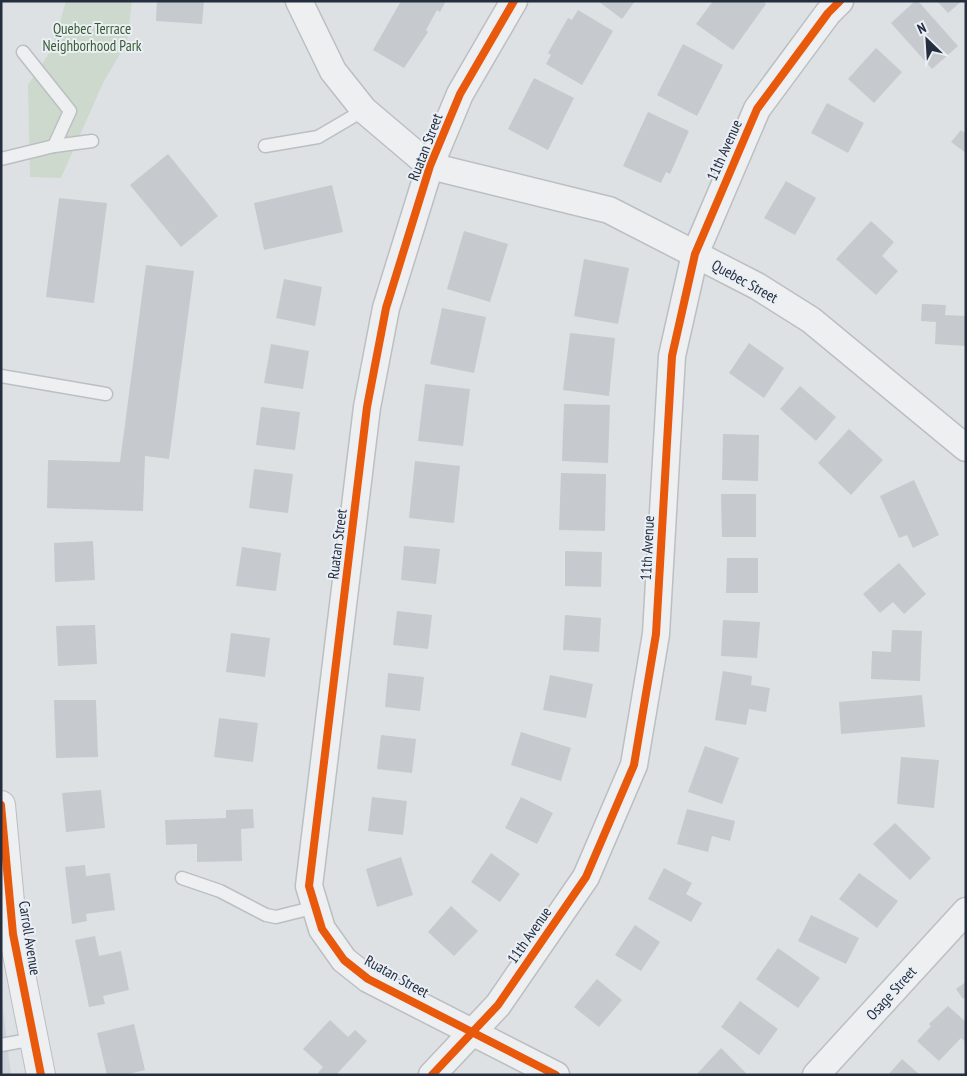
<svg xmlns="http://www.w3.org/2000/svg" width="967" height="1076" font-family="'PT Sans Narrow',sans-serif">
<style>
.built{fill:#cfd4db}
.green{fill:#ced9cd}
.building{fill:#c6c9cd}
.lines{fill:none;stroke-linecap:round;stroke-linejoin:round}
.service-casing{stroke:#bcbfc2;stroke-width:15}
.minor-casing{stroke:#bcbfc2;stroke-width:29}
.tertiary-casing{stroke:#bcbfc2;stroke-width:30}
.service{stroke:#edeff1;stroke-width:12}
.minor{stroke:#edeff1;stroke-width:26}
.tertiary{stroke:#edeff1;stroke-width:28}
.cycleway-casing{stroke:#eaeff5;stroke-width:11}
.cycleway{stroke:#e8590c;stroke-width:8}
.labels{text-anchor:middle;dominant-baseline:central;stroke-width:4;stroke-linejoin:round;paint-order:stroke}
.park-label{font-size:15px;fill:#385c2f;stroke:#eaeff5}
.street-label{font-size:15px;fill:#242e3f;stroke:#eaeff5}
</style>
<rect width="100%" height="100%" fill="#dee1e4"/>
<path class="built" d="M1 992 11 1075H1Z"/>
<path class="green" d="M66 1H132L127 42 103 83 61 178 30 177 28 85 52 49Z"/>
<g class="building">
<path d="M157 1H204L202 24 156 21Z"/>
<path d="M401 1H446L440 12 437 10 426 30 428 32 404 68 373 50Z"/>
<path d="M598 1H635L622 19Z"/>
<path d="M713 1H763L766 4 733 50 696 24Z"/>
<path d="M915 1H918L958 46 932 69 891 23Z"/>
<path d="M937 1H962L948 13Z"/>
<path d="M578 10 613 31 582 85 546 64 551 55 548 53 568 18 572 20Z"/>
<path d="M683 44 723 65 697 116 657 95Z"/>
<path d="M876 48 902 72 874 103 848 79Z"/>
<path d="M534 78 574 98 548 150 508 129Z"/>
<path d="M827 103 864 123 848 153 811 133Z"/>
<path d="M648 112 689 131 670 174 666 172 661 183 623 166Z"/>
<path d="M961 130 966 134V153L951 142Z"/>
<path d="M168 154 218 216 181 247 130 185Z"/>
<path d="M786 181 816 198 795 235 764 218Z"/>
<path d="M332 185 343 232 264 250 254 203Z"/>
<path d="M59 198 107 203 94 303 46 297Z"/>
<path d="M871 221 894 242 882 256 898 271 876 295 836 259Z"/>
<path d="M464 231 508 244 490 302 447 289Z"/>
<path d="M584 259 629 268 618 324 574 316Z"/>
<path d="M146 265 194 271 169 459 145 456 143 511 47 508 48 460 120 462Z"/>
<path d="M284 279 322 287 315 326 276 318Z"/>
<path d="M922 304 946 305 945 315 966 316V346L935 344 936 322 921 321Z"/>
<path d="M442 308 486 317 474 373 430 364Z"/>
<path d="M570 333 615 338 609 396 563 390Z"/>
<path d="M749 343 784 368 764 398 729 373Z"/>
<path d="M271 344 309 351 303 389 264 383Z"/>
<path d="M425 384 470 389 463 446 418 441Z"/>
<path d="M800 386 836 417 816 441 780 409Z"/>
<path d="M564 404 610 405 608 463 562 461Z"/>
<path d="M261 407 300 412 295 450 256 445Z"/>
<path d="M849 429 883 460 851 495 818 463Z"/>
<path d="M723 434 759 435 758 481 722 480Z"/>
<path d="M415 461 460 466 454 523 409 518Z"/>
<path d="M254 469 293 474 288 513 249 508Z"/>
<path d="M561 473 606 474 605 531 559 530Z"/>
<path d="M914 480 939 535 913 548 907 535 899 538 880 496Z"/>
<path d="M721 494H756V537H722Z"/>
<path d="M93 541 95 580 55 582 54 543Z"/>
<path d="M404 546 440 549 436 584 401 580Z"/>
<path d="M242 547 281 553 276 591 236 586Z"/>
<path d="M565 551 602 552 601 587 565 586Z"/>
<path d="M727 558H758V593H726Z"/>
<path d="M899 563 926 594 904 614 893 602 880 613 863 594Z"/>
<path d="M397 611 432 615 428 649 393 645Z"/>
<path d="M565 615 601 618 599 652 563 650Z"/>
<path d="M723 620 760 622 757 658 721 656Z"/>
<path d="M95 625 97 664 58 666 56 626Z"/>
<path d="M892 630 922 631 920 681 871 679 872 651 891 652Z"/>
<path d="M231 633 270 638 265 677 226 672Z"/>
<path d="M723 671 752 676 751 685 770 688 766 712 749 709 746 725 715 720Z"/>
<path d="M388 673 424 677 420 711 385 707Z"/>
<path d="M550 675 593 684 586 718 543 710Z"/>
<path d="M922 695 925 727 841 734 839 702Z"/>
<path d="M54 700H96L98 757 56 758Z"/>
<path d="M219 718 258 723 253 762 214 757Z"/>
<path d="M521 732 571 748 561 781 511 765Z"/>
<path d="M381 735 416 739 412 773 377 769Z"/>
<path d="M705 746 739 758 722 804 688 792Z"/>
<path d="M901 757 939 760 934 808 897 804Z"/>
<path d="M101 790 105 828 66 832 62 793Z"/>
<path d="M372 797 407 801 403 835 368 831Z"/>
<path d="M521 797 553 813 537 844 505 828Z"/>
<path d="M253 809 254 828 241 829 242 861 197 862V844L166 845 165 820 226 818V810Z"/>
<path d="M687 809 735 821 730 841 712 836 708 852 677 844Z"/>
<path d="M895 823 931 858 910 880 873 844Z"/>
<path d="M491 853 520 874 500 902 471 882Z"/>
<path d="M401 857 413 895 377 907 366 869Z"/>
<path d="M85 865 86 876 110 873 115 910 86 914 87 921 72 924 65 867Z"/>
<path d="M664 868 692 883 686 894 702 903 691 922 648 899Z"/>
<path d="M859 873 898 901 877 928 839 899Z"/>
<path d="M451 906 478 931 454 956 428 932Z"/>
<path d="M811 915 859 938 846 964 798 941Z"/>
<path d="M635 925 660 942 641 971 615 955Z"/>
<path d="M95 936 99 956 121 951 129 990 103 996 105 1004 89 1007 75 940Z"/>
<path d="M778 948 820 978 798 1008 756 979Z"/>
<path d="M597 979 622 1000 599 1027 574 1007Z"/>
<path d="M966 982V997L963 999 956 989Z"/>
<path d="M740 1001 778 1029 759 1055 721 1027Z"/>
<path d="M948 1006 966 1022V1042L961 1038 939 1061 917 1041 931 1026 929 1024Z"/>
<path d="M330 1020 348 1037 355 1030 367 1041 336 1075H320L318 1073 323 1067 303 1049Z"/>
<path d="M134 1024 145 1070 125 1075H107L97 1033Z"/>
<path d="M721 1048 746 1073 745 1075H696Z"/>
<path d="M902 1059 920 1075H888Z"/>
</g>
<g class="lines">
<g class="service-casing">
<g id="service">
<path d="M54 146 92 141"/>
<path d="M265 146 318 137 364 110"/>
<path d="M1 159 54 146 70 111 23 52"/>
<path d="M1 376 106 394"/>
<path d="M182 878 220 891 266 915 276 917 316 907"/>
<path d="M1 1045 34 1039"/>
</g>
</g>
<g class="minor-casing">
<g id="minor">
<path d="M299 1 333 71 364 110 430 166 609 210 757 286 811 320 966 448"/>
<path d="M514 1 460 94 430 166 386 308 367 407 309 886 322 929 344 960 368 979 556 1075"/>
<path d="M432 1075 498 1005 586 877 634 765 656 634 672 356 695 254 757 109 828 13 840 1"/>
<path d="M816 1075 966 911"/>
</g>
</g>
<g class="tertiary-casing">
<path id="tertiary" d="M1 805 13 934 41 1075"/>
</g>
<use href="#service" class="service"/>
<use href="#minor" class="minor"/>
<use href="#tertiary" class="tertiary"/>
<g class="cycleway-casing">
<g id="cycleway">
<path d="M514 1 460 94 430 166 386 308 367 407 309 886 322 929 344 960 368 979 556 1075"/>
<path d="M1 805 13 934 41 1075"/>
<path d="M432 1075 498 1005 586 877 634 765 656 634 672 356 695 254 757 109 828 13 840 1"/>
</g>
</g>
<use href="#cycleway" class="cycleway"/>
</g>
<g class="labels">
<g class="park-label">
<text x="92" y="28">Quebec Terrace<tspan x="92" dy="17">Neighborhood Park</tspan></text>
</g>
<g class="street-label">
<text transform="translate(425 147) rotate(-69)">Ruatan Street</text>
<text transform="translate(724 150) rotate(-66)">11th Avenue</text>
<text transform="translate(745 281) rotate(29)">Quebec Street</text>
<text transform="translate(337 544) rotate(-83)">Ruatan Street</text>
<text transform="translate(647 548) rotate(-87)">11th Avenue</text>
<text transform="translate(529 935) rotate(-55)">11th Avenue</text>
<text transform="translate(30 938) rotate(81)">Carroll Avenue</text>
<text transform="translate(397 976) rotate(29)">Ruatan Street</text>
<text transform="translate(891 993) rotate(-48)">Osage Street</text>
</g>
</g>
<rect width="967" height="1076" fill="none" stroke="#242e3f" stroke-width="5"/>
<g transform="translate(927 40) rotate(335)" stroke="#eaeff5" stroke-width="4" paint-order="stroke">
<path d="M0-4L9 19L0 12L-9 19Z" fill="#242e3f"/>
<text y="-8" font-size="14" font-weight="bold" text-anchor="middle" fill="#242e3f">N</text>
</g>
</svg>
